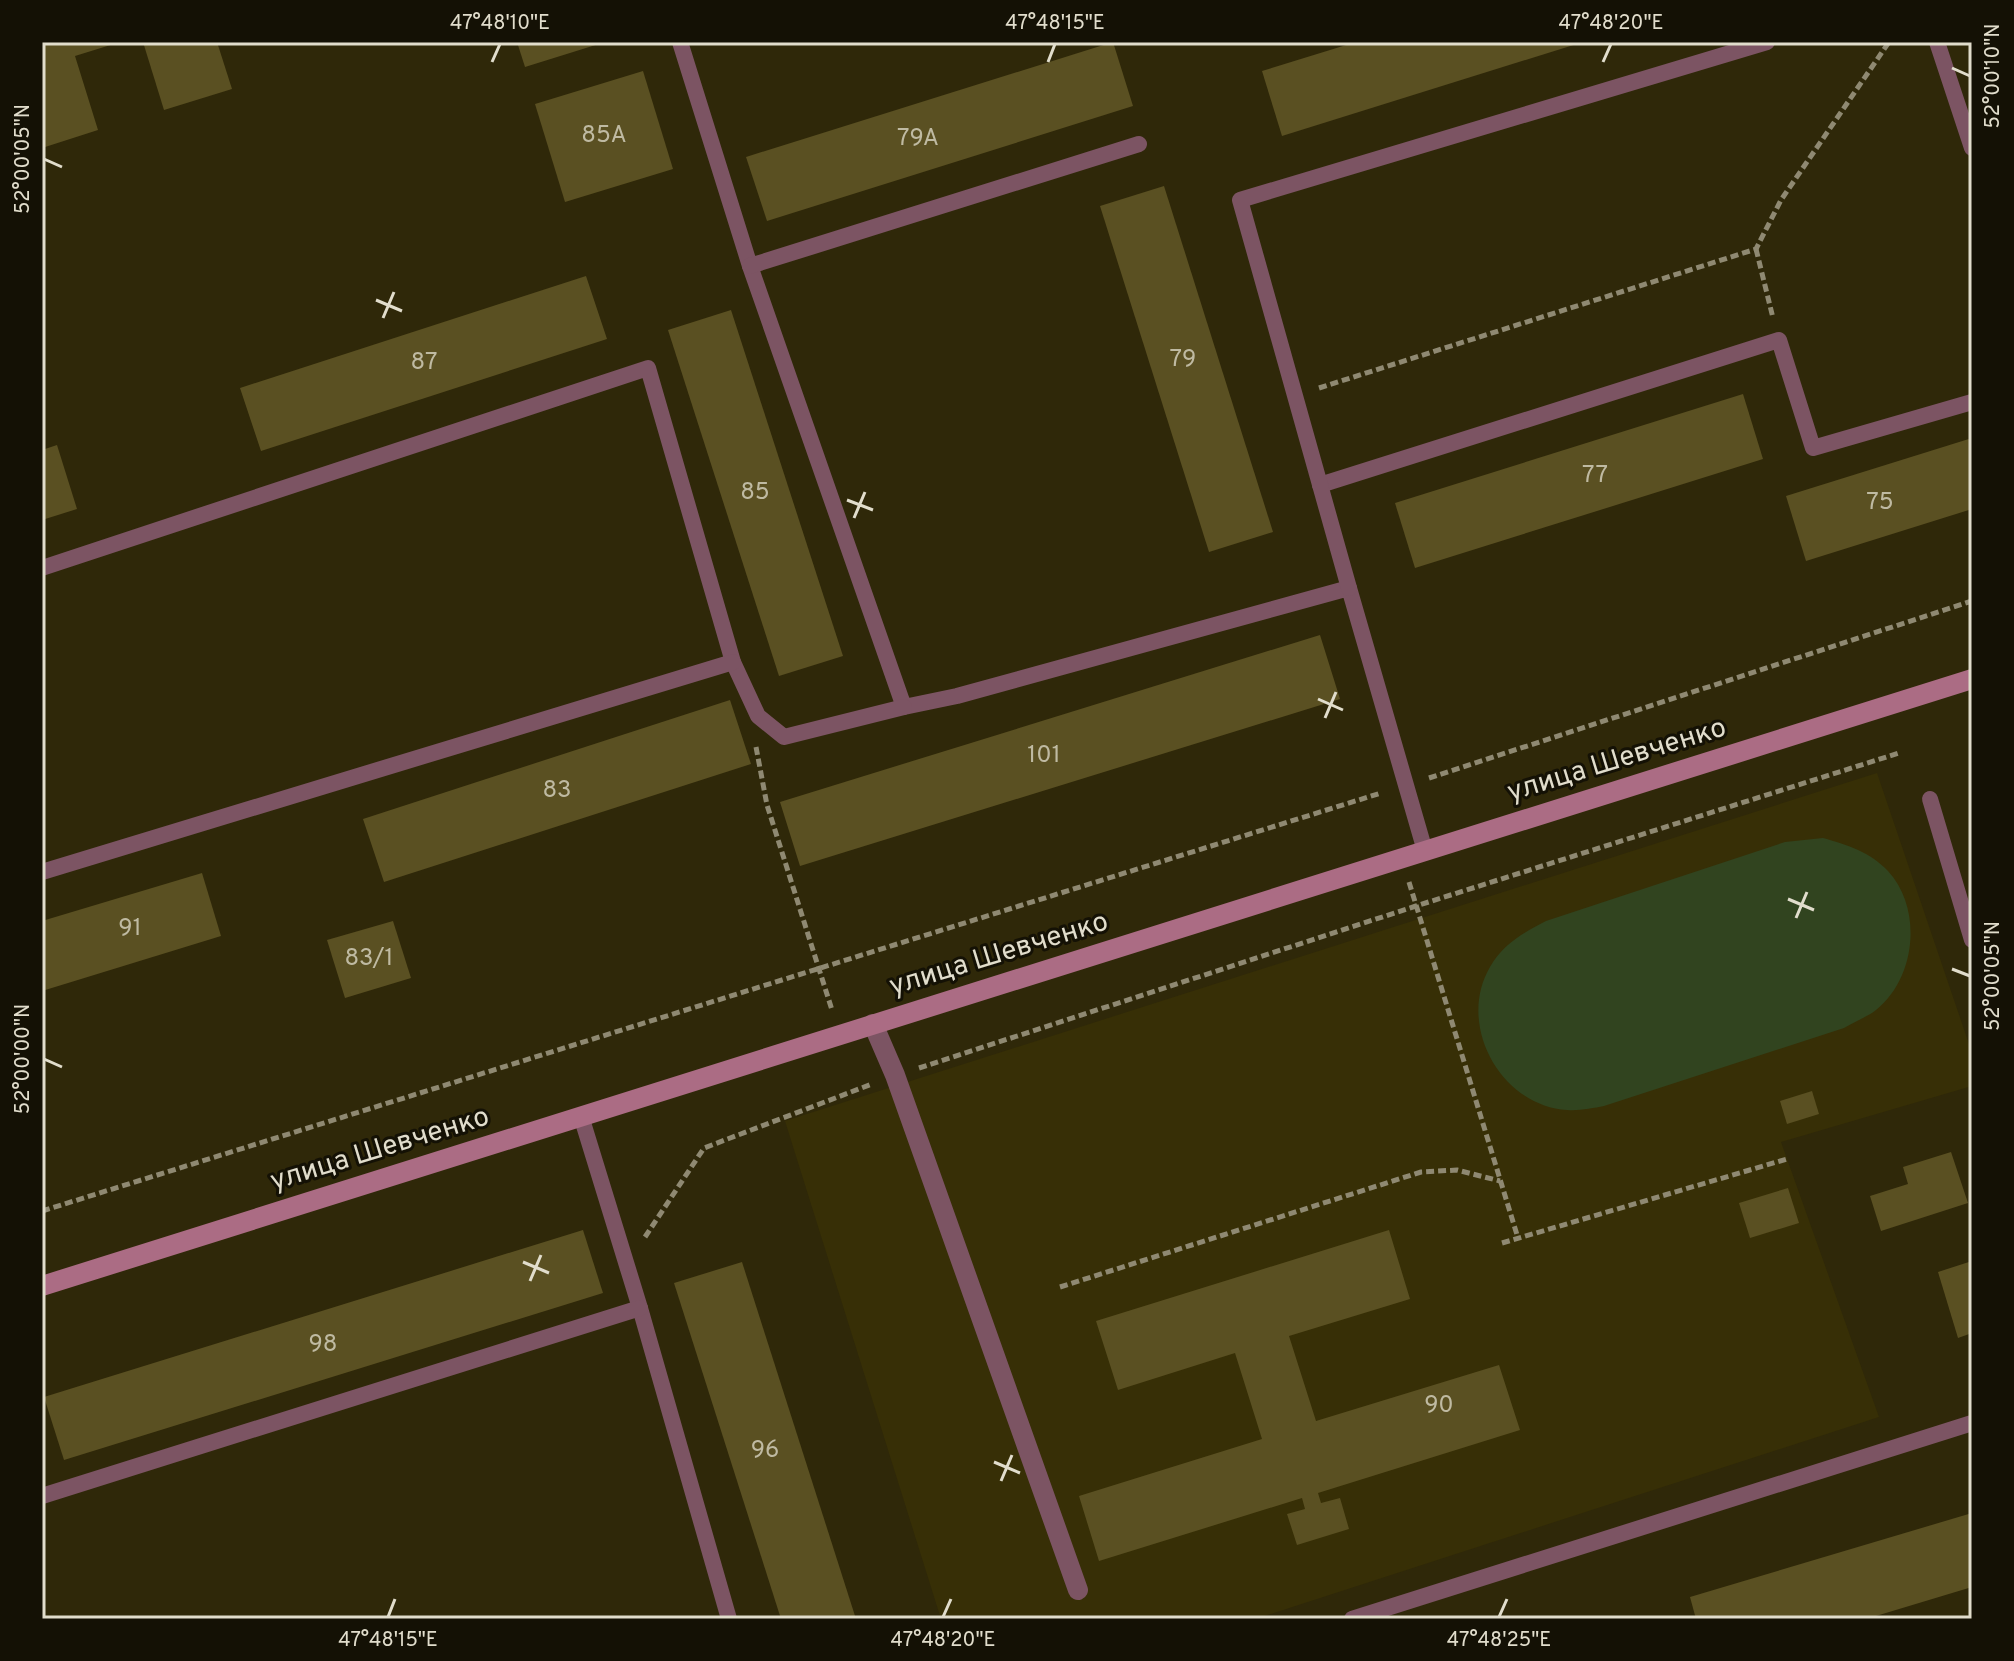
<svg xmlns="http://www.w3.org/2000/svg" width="2014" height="1661" font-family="Overpass,sans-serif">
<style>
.built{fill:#372f06}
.green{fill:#31441f}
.building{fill:#5a5022}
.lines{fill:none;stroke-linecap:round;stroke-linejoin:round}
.path{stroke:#8f8972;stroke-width:5;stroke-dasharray:8 4;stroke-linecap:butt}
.lane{stroke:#7c5463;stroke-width:16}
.street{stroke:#7c5463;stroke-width:20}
.secondary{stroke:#ab6c84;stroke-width:20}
.ticks{fill:none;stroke:#e1ddcc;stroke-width:3}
.labels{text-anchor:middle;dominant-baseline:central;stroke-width:6;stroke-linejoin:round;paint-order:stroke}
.number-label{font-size:24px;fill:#bfbaa2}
.street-label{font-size:28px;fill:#e1ddcc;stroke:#141105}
.neatline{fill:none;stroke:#e1ddcc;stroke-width:3}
.ticks-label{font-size:20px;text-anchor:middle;fill:#e1ddcc}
</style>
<rect width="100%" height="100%" fill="#2f2809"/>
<path class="built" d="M1877 773 1972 1053V1086L1781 1142 1879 1417 1255 1619H941L785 1121Z"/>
<path class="green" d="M1823 838C1848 845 1870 852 1888 871 1923 909 1916 978 1876 1010 1867 1017 1854 1022 1844 1028L1604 1106C1593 1108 1579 1111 1567 1110 1501 1106 1456 1025 1490 967 1503 944 1523 933 1546 921L1785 842Z"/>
<g class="building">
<path d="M42 42 117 43 75 56 98 130 42 148Z"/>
<path d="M143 42H217L232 89 164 110Z"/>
<path d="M517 42H602V43L525 67Z"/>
<path d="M1113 42 1133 106 767 221 746 157Z"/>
<path d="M1356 42H1580V43L1282 136 1262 71Z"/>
<path d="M643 71 673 169 565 202 535 104Z"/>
<path d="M1164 186 1273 532 1209 552 1100 206Z"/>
<path d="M586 276 607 339 261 451 240 388Z"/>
<path d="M731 310 843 656 779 676 668 330Z"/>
<path d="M1743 394 1763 459 1415 568 1395 503Z"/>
<path d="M1972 438V509L1806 561 1786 496Z"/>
<path d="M57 445 77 509 42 520V450Z"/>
<path d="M1320 635 1340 699 800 866 780 802Z"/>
<path d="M730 700 751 764 384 882 363 819Z"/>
<path d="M202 873 221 936 42 991V921Z"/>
<path d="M393 921 411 978 345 998 327 940Z"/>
<path d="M1812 1091 1819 1114 1787 1124 1780 1101Z"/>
<path d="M1951 1152 1968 1203 1881 1231 1870 1196 1908 1184 1903 1167Z"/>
<path d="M1788 1188 1799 1223 1750 1238 1739 1203Z"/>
<path d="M583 1230 603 1293 64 1460 44 1397Z"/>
<path d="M1389 1230 1410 1299 1289 1336 1316 1421 1499 1365 1520 1430 1318 1493 1321 1503 1340 1498 1349 1529 1297 1545 1287 1514 1305 1509 1302 1498 1099 1561 1079 1496 1262 1439 1235 1353 1118 1390 1096 1321Z"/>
<path d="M1972 1261V1333L1958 1338 1938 1272Z"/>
<path d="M742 1262 856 1619H781L674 1283Z"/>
<path d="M1972 1513V1587L1866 1619H1696L1690 1597Z"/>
</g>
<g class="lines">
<g class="path">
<path d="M1756 249 1773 318"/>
<path d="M1319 388 1756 249 1781 200 1889 42"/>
<path d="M756 747 767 805 832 1010"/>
<path d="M1429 778 1972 601"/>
<path d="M1409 882 1518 1238"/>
<path d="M919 1068 1416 906 1899 753"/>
<path d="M42 1211 1381 793"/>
<path d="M645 1237 704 1148 872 1084"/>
<path d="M1502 1243 1787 1159"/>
<path d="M1060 1287 1421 1172 1457 1170 1500 1181"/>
</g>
<g class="lane">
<path d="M680 42 750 266 904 707 957 696 1349 588 1425 851"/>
<path d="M1937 42 1972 148"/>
<path d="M750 266 1139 144"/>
<path d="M1320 485 1779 340 1813 448 1972 402"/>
<path d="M42 568 648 368 733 662 758 716 784 737 904 707"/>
<path d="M1349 588 1240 200 1767 42"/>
<path d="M1930 799 1972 940"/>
<path d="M42 872 733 662"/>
<path d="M581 1116 640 1308 729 1619"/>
<path d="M42 1496 640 1308"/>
<path d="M1352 1619 1972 1423"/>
</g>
<path class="street" d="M873 1024 895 1075 1078 1590"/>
<path class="secondary" d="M42 1286 1972 679"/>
</g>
<path class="ticks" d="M492 62 500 44M1048 62 1055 44M1603 62 1611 44M1952 68 1970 76M44 159 62 167M376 300 402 311M383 318 394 292M847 500 873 510M854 518 865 492M1318 699 1343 710M1325 718 1336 692M1788 899 1814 910M1796 918 1807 892M1952 969 1970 976M44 1059 62 1067M523 1262 549 1273M530 1281 541 1255M994 1462 1020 1473M1001 1481 1012 1455M388 1617 395 1599M943 1617 951 1599M1499 1617 1507 1599"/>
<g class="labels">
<g class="number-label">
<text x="604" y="136">85А</text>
<text x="918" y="139">79А</text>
<text x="1183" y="360">79</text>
<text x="424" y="363">87</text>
<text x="1595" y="476">77</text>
<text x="755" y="493">85</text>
<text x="1880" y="503">75</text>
<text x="1044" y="756">101</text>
<text x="557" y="791">83</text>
<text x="130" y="929">91</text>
<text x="369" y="959">83/1</text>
<text x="323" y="1345">98</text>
<text x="1439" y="1406">90</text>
<text x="765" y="1451">96</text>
</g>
<g class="street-label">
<text transform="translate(1617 761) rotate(-17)">улица Шевченко</text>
<text transform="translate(999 955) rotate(-17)">улица Шевченко</text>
<text transform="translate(380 1150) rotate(-17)">улица Шевченко</text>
</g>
</g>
<rect width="2014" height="1661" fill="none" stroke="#141105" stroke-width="88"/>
<rect x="44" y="44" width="1926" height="1573" class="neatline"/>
<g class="ticks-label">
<text x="500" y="29">47°48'10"E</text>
<text x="1055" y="29">47°48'15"E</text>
<text x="1611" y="29">47°48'20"E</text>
<text transform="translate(1992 76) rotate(-90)" y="7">52°00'10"N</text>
<text transform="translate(22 159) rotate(-90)" y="7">52°00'05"N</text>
<text transform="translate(1992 976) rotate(-90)" y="7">52°00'05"N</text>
<text transform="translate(22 1059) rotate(-90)" y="7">52°00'00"N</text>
<text x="388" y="1646">47°48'15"E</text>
<text x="943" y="1646">47°48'20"E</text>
<text x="1499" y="1646">47°48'25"E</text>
</g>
</svg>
